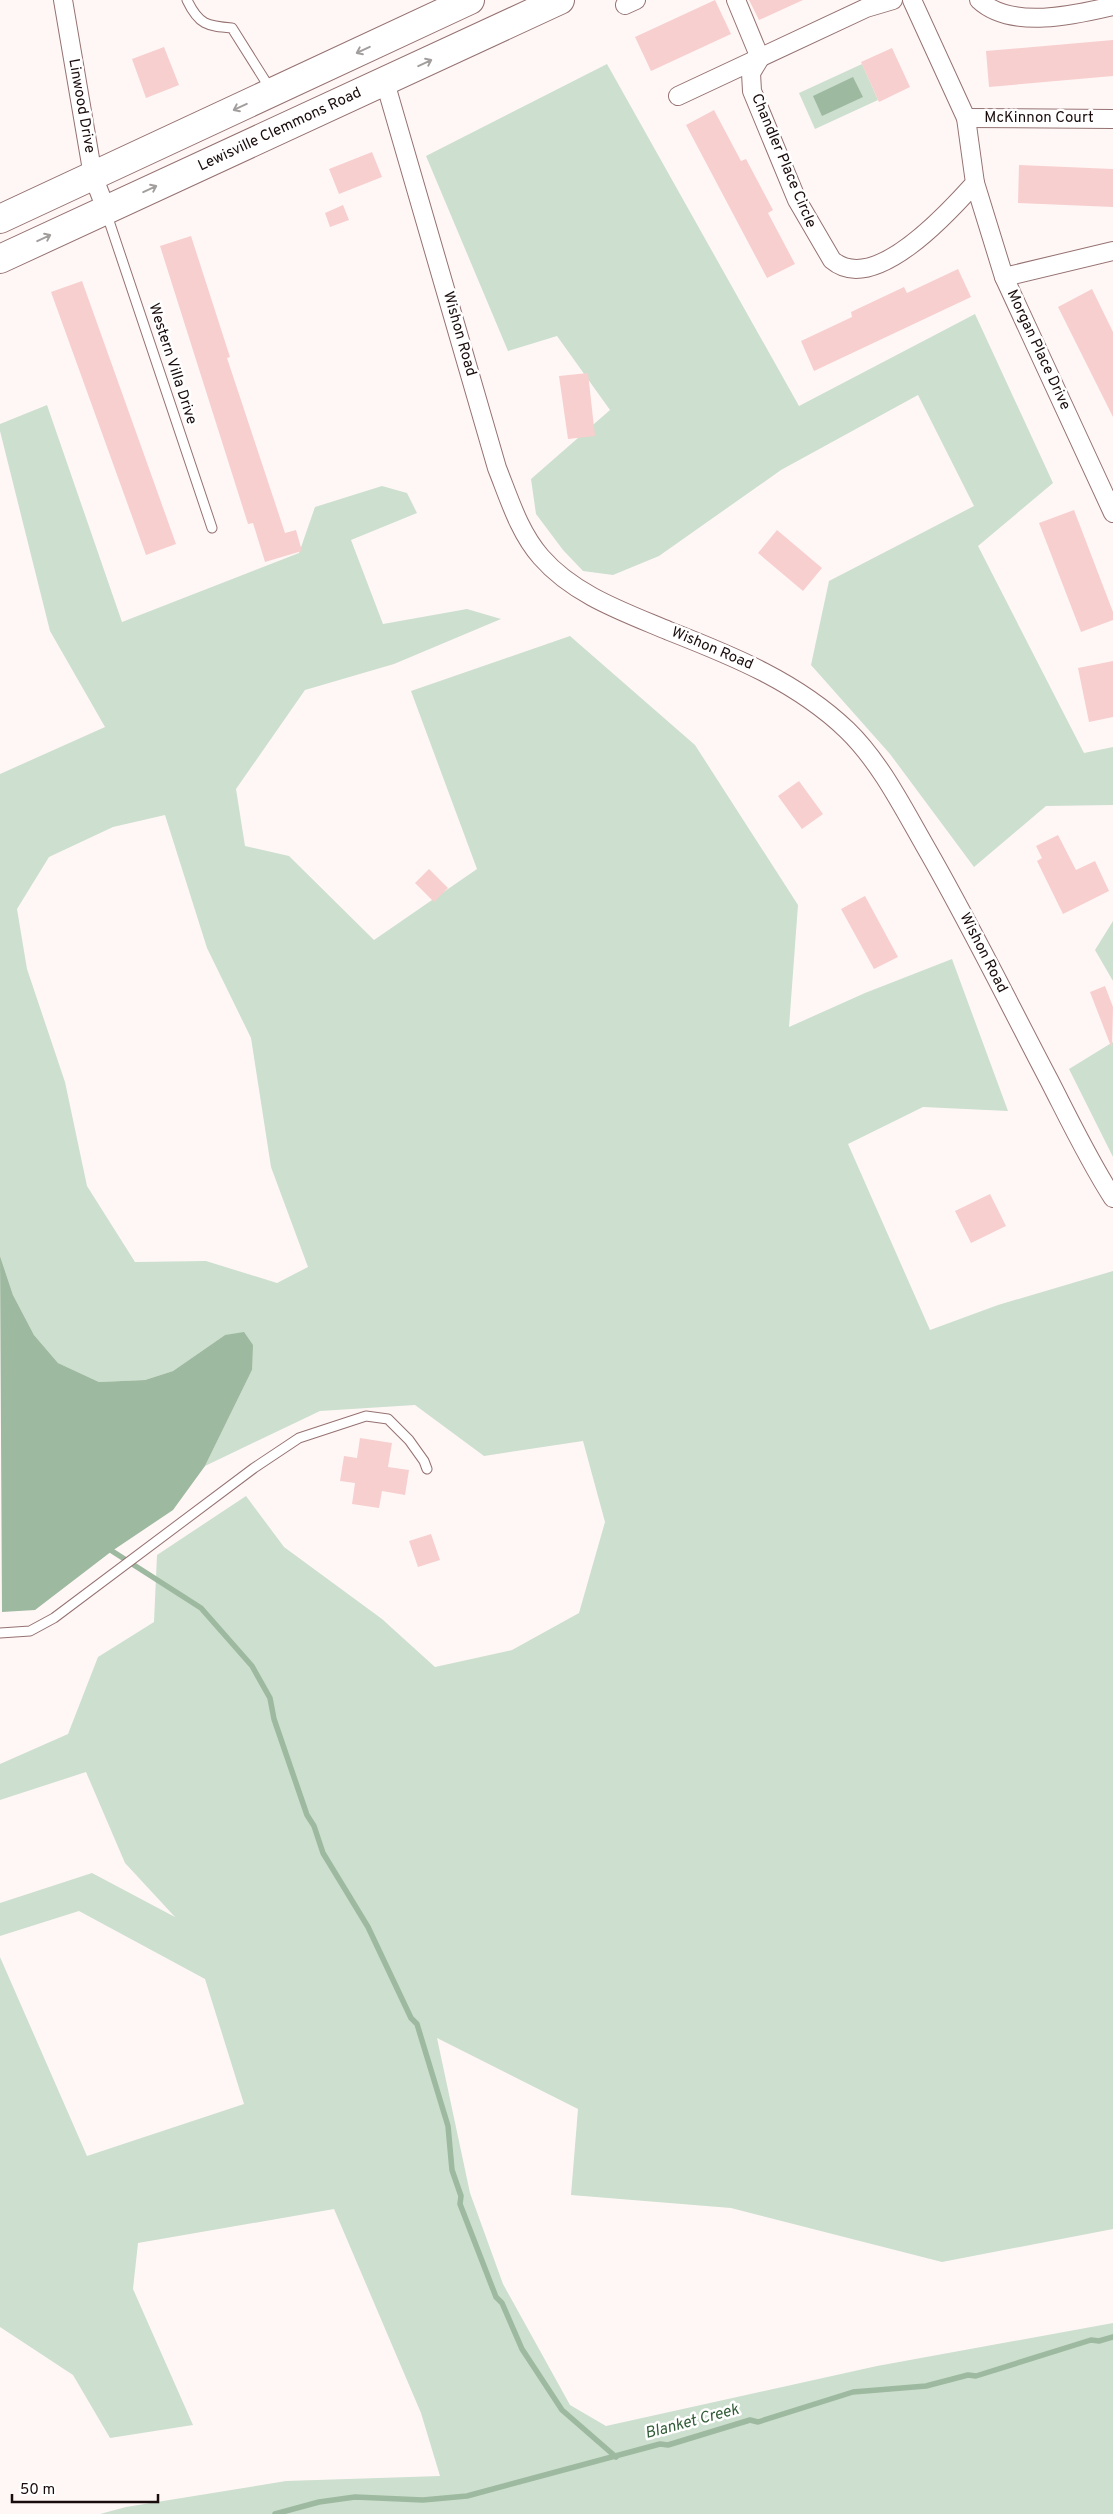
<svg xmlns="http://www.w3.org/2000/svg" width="1113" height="2514" font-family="Overpass,sans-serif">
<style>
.green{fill:#cddfce;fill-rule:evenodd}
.water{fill:#9db99f}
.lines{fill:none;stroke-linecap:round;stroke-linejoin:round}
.stream{stroke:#9db99f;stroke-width:5.5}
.building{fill:#f7cfce}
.service-casing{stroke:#957271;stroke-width:11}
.minor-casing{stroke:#957271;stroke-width:20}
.primary-casing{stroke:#957271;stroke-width:30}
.service{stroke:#fff;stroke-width:9}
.minor{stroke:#fff;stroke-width:18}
.primary{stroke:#fff;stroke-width:28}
.oneway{stroke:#a39e9e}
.labels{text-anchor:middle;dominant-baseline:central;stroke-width:5;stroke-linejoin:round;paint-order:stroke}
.street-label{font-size:15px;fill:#190c0c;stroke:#fff}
.water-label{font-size:16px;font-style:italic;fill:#325c37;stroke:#fff}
</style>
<rect width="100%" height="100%" fill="#fff7f6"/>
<g class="green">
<path d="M607 64 799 406 975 314 1053 483 978 546 1084 753 1113 747V805L1046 806 974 867 890 754 811 665 829 581 974 506 918 395 781 470 659 556 613 575 583 571 563 550 536 514 531 479 610 410 557 336 508 351 426 156Z"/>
<path d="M862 64 878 100 815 129 799 93Z"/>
<path d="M47 405 122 622 299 553 315 507 382 486 407 493 417 513 351 540 383 624 467 609 501 619 394 664 305 690 236 789 245 846 289 856 374 940 477 869 411 691 570 636 695 745 798 905 789 1027 865 993 952 959 1008 1111 923 1107 848 1144 930 1330 998 1305 1113 1271V2229L942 2262 731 2208 571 2195 578 2109 437 2038 470 2193 503 2284 570 2405 606 2426 877 2366 1113 2323V2514H100L126 2507 286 2481 440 2476 421 2413 334 2209 138 2243 133 2289 193 2425 110 2438 73 2375 0 2327V1957L87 2156 244 2104 205 1979 79 1911 0 1936V1903L92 1873 175 1917 125 1863 86 1772 0 1800V1764L68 1734 98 1657 154 1622 157 1555 246 1496 284 1547 382 1619 435 1667 512 1650 579 1613 605 1522 583 1441 484 1456 415 1405 320 1411 205 1466 252 1370 225 1335 173 1371 145 1380 99 1382 58 1363 34 1335 13 1295 0 1256V774L105 727 50 631 0 431V424ZM165 815 207 948 251 1038 271 1167 308 1267 277 1283 206 1261 135 1262 87 1186 65 1082 27 969 17 909 49 857 113 827Z"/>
<path d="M1113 921V981L1095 950Z"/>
<path d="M1113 1042V1157L1069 1069Z"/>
</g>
<g class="water">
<path d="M853 77 863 97 822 116 813 96Z"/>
<path d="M0 1256 13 1295 34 1335 58 1363 99 1382 145 1380 173 1371 225 1335 244 1332 253 1345 252 1370 205 1466 173 1510 112 1551 35 1610 2 1612Z"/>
</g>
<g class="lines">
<g class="stream">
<path d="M112 1551 201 1608 252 1666 270 1698 274 1719 307 1815 314 1826 323 1853 368 1927 411 2018 417 2024 448 2126 452 2170 461 2196 460 2204 496 2297 502 2303 522 2349 562 2410 616 2457"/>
<path d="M275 2514 319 2502 355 2497 423 2500 467 2496 660 2444 668 2445 750 2420 758 2422 853 2392 926 2386 968 2375 976 2376 1091 2340 1099 2341 1113 2337"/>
</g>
</g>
<g class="building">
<path d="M715 0 731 34 651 71 635 37Z"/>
<path d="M749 0H803L759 20Z"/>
<path d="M1113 40V76L989 87 986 51Z"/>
<path d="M164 47 179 85 146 98 132 59Z"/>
<path d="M892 48 910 87 879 102 861 62Z"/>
<path d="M714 110 741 161 746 159 773 210 768 213 795 264 767 278 686 125Z"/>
<path d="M372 152 382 177 339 194 329 169Z"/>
<path d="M1019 165 1113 169V207L1018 203Z"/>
<path d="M343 205 349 220 330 227 325 213Z"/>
<path d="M191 236 230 357 227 358 285 533 296 530 302 551 265 562 253 523 248 524 160 246Z"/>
<path d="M958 269 971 297 814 371 801 341 852 317 851 312 904 287 907 293Z"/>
<path d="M82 281 176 544 146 555 51 292Z"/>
<path d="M1092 289 1113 332V417L1058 307Z"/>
<path d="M588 373 595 436 568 439 559 376Z"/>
<path d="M1074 510 1113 612V620L1081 632 1039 523Z"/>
<path d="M777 530 822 568 803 591 758 553Z"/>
<path d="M1113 661V717L1089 722 1078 668Z"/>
<path d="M799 781 823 814 802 829 778 796Z"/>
<path d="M1058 835 1076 870 1095 861 1109 891 1063 914 1037 861 1042 858 1036 846Z"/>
<path d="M429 869 448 888 434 902 415 883Z"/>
<path d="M865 896 898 957 874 969 841 909Z"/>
<path d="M1105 986 1113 1007 1112 1049 1090 992Z"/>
<path d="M990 1194 1006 1226 971 1243 955 1211Z"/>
<path d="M360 1438 392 1443 388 1467 409 1470 405 1495 382 1491 379 1508 352 1504 355 1483 340 1481 344 1456 357 1458Z"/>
<path d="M431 1534 440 1560 418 1567 409 1541Z"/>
</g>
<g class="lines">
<g class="service-casing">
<g id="service">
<path d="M187 0C199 25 207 26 232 28L271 90"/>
<path d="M106 212 212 528"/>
<path d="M0 1633 30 1631 54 1618 254 1468 299 1438 366 1416 388 1419 409 1440 424 1461 427 1469"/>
</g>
</g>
<g class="minor-casing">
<g id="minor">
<path d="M63 0 93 176 106 209"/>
<path d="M736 0 760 58 751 73 752 91 797 200 832 260C874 296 950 211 975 183L966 118 912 0"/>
<path d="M979 0C1011 30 1075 15 1113 6"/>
<path d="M625 5 636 0"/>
<path d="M385 82 497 468C509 498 519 532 541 557 574 595 624 612 669 631 733 656 797 682 847 730 880 762 902 806 925 846 969 922 1008 1002 1049 1080 1069 1119 1089 1161 1113 1198"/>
<path d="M678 96 866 8 893 0"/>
<path d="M966 118 1113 119"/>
<path d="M975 183 1004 277 1113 513"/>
<path d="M1004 277 1113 251"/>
</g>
</g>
<g class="primary-casing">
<g id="primary">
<path d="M0 219 470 0"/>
<path d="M0 259 560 0"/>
</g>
</g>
<use href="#service" class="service"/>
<use href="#minor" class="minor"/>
<use href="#primary" class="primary"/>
</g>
<defs><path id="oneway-shaft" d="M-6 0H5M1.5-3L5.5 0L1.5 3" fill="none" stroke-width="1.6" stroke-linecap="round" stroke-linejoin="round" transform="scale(1.25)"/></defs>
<g class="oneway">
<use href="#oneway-shaft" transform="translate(363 50) rotate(155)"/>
<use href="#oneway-shaft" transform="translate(425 63) rotate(-25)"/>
<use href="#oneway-shaft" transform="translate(240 107) rotate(155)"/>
<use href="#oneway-shaft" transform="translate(150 189) rotate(-25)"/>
<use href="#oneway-shaft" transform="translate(44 238) rotate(-25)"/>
</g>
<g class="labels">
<g class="street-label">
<text transform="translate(81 106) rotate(80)">Linwood Drive</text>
<text x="1039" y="118">McKinnon Court</text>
<text transform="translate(280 130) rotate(-25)">Lewisville Clemmons Road</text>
<text transform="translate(783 161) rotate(67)">Chandler Place Circle</text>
<text transform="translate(459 334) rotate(74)">Wishon Road</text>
<text transform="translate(1038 350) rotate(65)">Morgan Place Drive</text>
<text transform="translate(172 364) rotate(72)">Western Villa Drive</text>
<text transform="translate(712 649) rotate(23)">Wishon Road</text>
<text transform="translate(983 953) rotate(63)">Wishon Road</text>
</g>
<g class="water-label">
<text transform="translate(692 2422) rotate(-15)">Blanket Creek</text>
</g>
</g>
<path d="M12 2494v8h146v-8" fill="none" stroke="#190c0c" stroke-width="2.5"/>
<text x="20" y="2494" font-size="15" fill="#190c0c" stroke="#ffffff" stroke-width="4" paint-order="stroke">50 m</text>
</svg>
